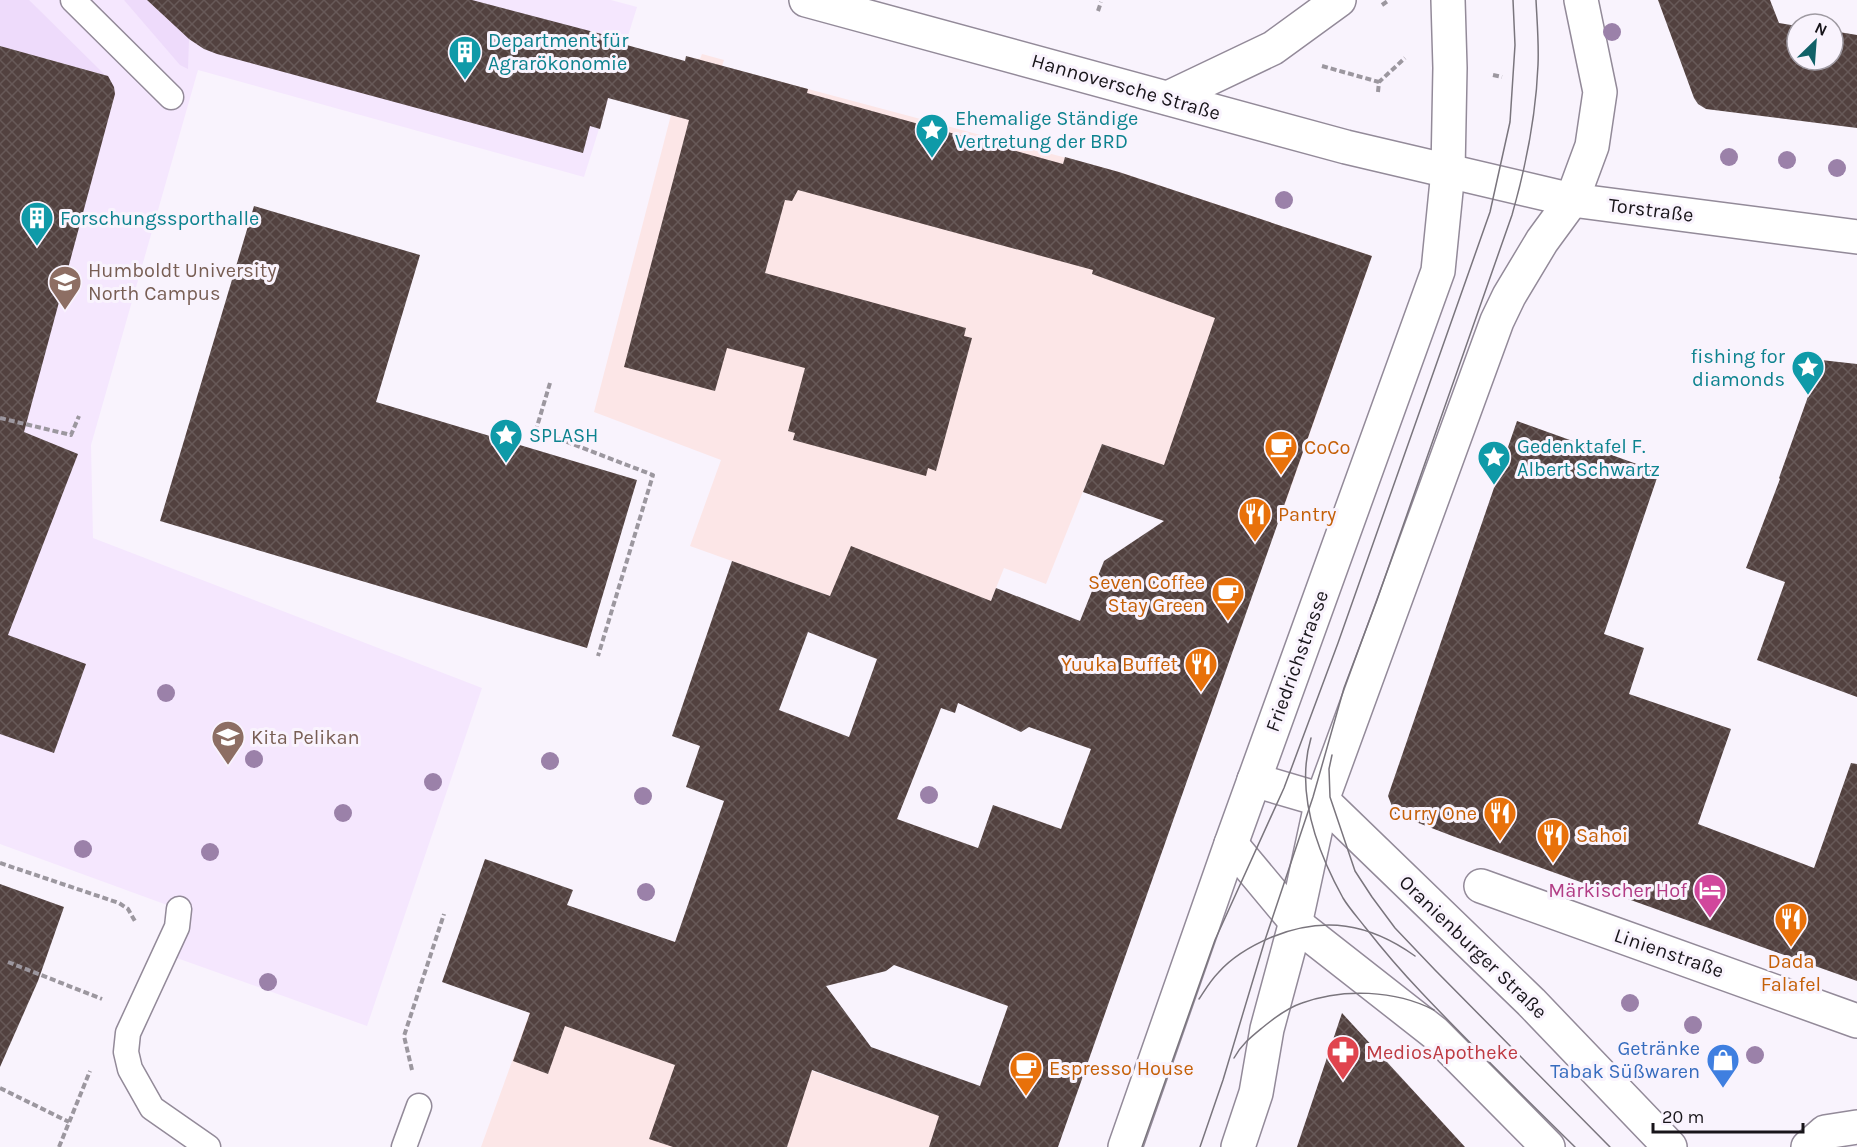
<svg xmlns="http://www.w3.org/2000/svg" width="1857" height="1147" font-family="Karla,sans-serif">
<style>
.commercial{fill:#fce6e7}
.built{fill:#f5e7fe}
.green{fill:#eedbfb}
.building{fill:url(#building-cross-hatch);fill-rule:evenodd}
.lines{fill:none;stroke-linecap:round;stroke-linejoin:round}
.lane-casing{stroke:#938a99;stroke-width:27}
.street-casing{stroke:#938a99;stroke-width:36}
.secondary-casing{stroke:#938a99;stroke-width:36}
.path{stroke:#9c979f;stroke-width:4;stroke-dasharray:6 3;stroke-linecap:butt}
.lane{stroke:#fff;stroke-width:24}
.street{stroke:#fff;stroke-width:33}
.secondary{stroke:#fff;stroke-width:33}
.tram{stroke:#7a757d;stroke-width:1.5}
.tree{fill:#9b81a9}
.labels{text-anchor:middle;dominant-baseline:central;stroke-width:6;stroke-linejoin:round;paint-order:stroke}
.culture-label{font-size:20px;fill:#0d838f;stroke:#f9f3fd;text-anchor:start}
.street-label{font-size:20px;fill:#18151a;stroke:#f9f3fd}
.education-label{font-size:20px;fill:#785e54;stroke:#f9f3fd;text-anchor:start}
.food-label{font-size:20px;fill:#c56008;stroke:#f9f3fd;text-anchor:start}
.hotel-label{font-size:20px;fill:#b23c85;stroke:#f9f3fd;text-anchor:end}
.shop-label{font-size:20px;fill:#366cbe;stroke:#f9f3fd;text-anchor:end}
.health-label{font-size:20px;fill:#be3a42;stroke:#f9f3fd;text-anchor:start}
</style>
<defs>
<pattern id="building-cross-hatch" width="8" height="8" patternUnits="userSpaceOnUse" patternTransform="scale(1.5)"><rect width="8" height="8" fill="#52413f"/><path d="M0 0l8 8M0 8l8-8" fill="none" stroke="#675958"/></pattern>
</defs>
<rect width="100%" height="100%" fill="#f9f3fd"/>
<g class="commercial">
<path d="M702 54 724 60 722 66 1119 172 1372 256 1284 507 1102 444 1046 584 1004 568 970 653 830 596 690 546 721 460 594 412 686 57 700 59Z"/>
<path d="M543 976 940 1116 1030 1147H481Z"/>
</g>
<path class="built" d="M0 0H611L637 7 584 177 198 70 91 445 93 538 482 688 367 1026 174 957 189 913 0 844Z"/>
<g class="green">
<path d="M0 0H29L105 75 0 46Z"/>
<path d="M124 0H147L189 39 188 69 180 65Z"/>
</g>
<g class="building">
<path d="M147 0H472L613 37 612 41 685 61 686 56 808 89 807 93 1063 164 1065 157 1119 172 1372 256 1058 1147H929L939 1116 812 1070 787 1147H673L649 1139 675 1065 565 1026 548 1074 513 1061 530 1013 442 982 485 859 573 890 567 905 675 942 724 801 686 787 700 746 672 736 732 561 830 596 851 546 991 601 996 588 1080 621 1104 561 1164 521 1083 492 1102 444 1164 465 1215 318 1092 274 1093 270 798 190 792 201 785 200 765 273 966 328 964 336 972 338 936 471 928 468 926 476 793 440 795 433 788 431 805 368 727 348 715 391 624 367 689 120 608 98 600 129 590 126 583 153 217 54 204 49 189 39ZM808 632 877 659 849 737 779 710ZM958 703 1021 732 1029 727 1091 749 1061 829 993 805 978 848 897 819 941 708 955 713ZM894 965 1008 1006 980 1086 871 1047 826 986 886 971Z"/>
<path d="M1658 0H1770L1779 23 1797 26V60H1833V31L1857 35V128L1706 109 1698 104 1694 98Z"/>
<path d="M0 46 108 76 114 87 115 94 24 432 78 454 8 635 86 664 54 753 0 734Z"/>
<path d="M254 206 420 255 376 402 637 480 587 648 160 521Z"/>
<path d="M1821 360 1857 364V697L1757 660 1785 582 1746 568 1780 479 1779 478Z"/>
<path d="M1517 421 1659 472 1604 634 1644 648 1629 694 1731 729 1698 824 1814 868 1851 763 1857 764V981L1455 837 1395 814 1388 796Z"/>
<path d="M0 884 64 907 38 981 0 1067Z"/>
<path d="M1342 1013 1465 1147H1297Z"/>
</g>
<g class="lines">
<g class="lane-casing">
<g id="lane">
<path d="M73 0 171 97"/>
<path d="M179 909 177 927 128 1033 126 1052 130 1069 152 1108 208 1147"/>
<path d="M404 1147 419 1106"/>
</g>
</g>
<g class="street-casing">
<g id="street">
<path d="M1481 886 1857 1021"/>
<path d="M1808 1147 1825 1132 1857 1127"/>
</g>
</g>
<g class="secondary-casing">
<g id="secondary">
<path d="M806 0 1346 147 1572 200 1857 237"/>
<path d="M1168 98 1273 48 1339 0"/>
<path d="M1254 780 1322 800 1531 1002 1670 1147"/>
<path d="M1231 844 1301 928 1435 1033 1548 1147"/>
<path d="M1125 1147 1231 844 1438 271 1448 171 1450 68 1448 0"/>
<path d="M1238 1147 1256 1093 1267 1029 1294 929 1322 800 1497 321 1509 296 1542 241 1572 200 1592 146 1600 92 1581 0"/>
</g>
</g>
<g class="path">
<path d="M1382 5 1389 0"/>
<path d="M1098 11 1101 2"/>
<path d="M1322 66 1379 82"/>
<path d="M1493 75 1502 77"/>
<path d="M1378 92 1379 82 1405 58"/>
<path d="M550 383 536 430 653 475 598 656"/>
<path d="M0 418 71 435 79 416"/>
<path d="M0 863 119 903 128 909 136 923"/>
<path d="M8 962 102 999"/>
<path d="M412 1070 404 1036 444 914"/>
<path d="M0 1088 69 1122"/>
<path d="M59 1147 90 1071"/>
</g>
<use href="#lane" class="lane"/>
<use href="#street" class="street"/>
<use href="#secondary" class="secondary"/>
<g class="tram">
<path d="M1311 738C1295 792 1317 851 1343 898 1349 908 1358 918 1365 927 1383 950 1401 971 1421 992 1471 1045 1523 1096 1575 1147"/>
<path d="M1332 755 1329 769 1330 797 1355 871 1372 897 1395 928 1435 970 1610 1147"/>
<path d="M1199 999C1205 990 1211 980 1218 973 1232 957 1253 945 1272 937 1324 916 1369 923 1415 956"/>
<path d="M1234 1058C1241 1045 1251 1037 1262 1028 1274 1018 1287 1008 1302 1003 1343 988 1395 990 1434 1010"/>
<path d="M1142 1147 1215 940 1284 788 1338 643 1490 212 1510 122 1515 45 1513 0"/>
<path d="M1200 1147 1223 1080 1265 940 1313 797 1344 688 1377 600 1512 215C1526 166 1536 116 1538 65 1539 43 1537 21 1536 0"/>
</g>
</g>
<g class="tree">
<circle cx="1612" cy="32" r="9"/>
<circle cx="1729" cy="157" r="9"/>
<circle cx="1787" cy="160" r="9"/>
<circle cx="1837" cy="168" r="9"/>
<circle cx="1284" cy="200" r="9"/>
<circle cx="166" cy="693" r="9"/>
<circle cx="254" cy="759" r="9"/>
<circle cx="550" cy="761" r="9"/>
<circle cx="433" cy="782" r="9"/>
<circle cx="929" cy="795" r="9"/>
<circle cx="643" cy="796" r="9"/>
<circle cx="343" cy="813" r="9"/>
<circle cx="83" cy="849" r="9"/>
<circle cx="210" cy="852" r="9"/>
<circle cx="646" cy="892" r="9"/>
<circle cx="268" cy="982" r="9"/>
<circle cx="1630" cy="1003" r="9"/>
<circle cx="1693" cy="1025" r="9"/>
<circle cx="1755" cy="1055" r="9"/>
</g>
<defs>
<g id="building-pin" transform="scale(1.725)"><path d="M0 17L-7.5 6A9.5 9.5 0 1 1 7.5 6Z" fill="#0f9aa8" stroke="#f9f3fd"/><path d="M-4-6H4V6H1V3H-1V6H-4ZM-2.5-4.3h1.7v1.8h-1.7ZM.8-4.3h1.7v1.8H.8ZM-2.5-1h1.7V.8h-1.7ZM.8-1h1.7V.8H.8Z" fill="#fff"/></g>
<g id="sight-pin" transform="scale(1.725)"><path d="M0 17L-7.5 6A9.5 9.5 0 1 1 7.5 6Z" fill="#0f9aa8" stroke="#f9f3fd"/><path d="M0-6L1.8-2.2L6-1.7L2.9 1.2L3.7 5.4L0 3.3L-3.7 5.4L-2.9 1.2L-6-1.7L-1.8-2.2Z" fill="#fff"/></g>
<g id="university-pin" transform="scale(1.725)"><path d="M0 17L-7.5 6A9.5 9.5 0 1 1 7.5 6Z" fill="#8d6e63" stroke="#f9f3fd"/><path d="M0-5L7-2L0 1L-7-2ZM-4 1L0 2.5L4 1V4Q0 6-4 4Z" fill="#fff"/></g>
<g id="cafe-pin" transform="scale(1.725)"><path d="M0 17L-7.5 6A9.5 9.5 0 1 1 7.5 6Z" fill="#e8710a" stroke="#f9f3fd"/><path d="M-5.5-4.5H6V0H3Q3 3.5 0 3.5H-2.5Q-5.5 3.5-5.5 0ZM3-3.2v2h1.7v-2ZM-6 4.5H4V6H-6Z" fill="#fff"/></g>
<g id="restaurant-pin" transform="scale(1.725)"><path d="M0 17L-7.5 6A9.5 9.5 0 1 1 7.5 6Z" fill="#e8710a" stroke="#f9f3fd"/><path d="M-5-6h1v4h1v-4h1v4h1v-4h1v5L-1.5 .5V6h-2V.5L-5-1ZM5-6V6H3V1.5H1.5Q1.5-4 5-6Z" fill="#fff"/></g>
<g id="school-pin" transform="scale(1.725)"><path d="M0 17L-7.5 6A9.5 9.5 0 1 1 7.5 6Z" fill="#8d6e63" stroke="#f9f3fd"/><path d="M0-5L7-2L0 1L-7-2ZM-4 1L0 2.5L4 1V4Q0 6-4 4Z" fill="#fff"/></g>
<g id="hotel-pin" transform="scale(1.725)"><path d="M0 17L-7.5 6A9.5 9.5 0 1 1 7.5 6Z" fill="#d1479c" stroke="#f9f3fd"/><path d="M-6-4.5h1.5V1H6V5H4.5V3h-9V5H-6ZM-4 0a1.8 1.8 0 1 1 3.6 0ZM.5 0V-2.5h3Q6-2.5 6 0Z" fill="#fff"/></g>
<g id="pharmacy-pin" transform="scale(1.725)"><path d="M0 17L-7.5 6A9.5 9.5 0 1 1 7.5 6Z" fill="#e0444e" stroke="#f9f3fd"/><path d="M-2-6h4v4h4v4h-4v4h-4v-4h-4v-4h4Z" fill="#fff"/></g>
<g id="shop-pin" transform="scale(1.725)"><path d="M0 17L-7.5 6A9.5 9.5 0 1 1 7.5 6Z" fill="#3f7fe0" stroke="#f9f3fd"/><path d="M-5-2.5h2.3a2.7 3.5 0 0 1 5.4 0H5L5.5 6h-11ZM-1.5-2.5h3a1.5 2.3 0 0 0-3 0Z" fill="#fff"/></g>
</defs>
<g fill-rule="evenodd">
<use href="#building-pin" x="465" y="52"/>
<use href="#sight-pin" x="932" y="130"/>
<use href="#building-pin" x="37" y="218"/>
<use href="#university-pin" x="65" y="282"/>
<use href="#sight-pin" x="1808" y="367"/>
<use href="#sight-pin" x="506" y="435"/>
<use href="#cafe-pin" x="1281" y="447"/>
<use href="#sight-pin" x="1494" y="457"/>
<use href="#restaurant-pin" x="1255" y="514"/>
<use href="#cafe-pin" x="1228" y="593"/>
<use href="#restaurant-pin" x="1201" y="664"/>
<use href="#school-pin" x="228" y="737"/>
<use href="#restaurant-pin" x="1500" y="813"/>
<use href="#restaurant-pin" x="1553" y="835"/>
<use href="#hotel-pin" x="1710" y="890"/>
<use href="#restaurant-pin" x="1791" y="919"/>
<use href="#pharmacy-pin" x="1343" y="1052"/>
<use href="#shop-pin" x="1723" y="1060"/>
<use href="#cafe-pin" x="1026" y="1068"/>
</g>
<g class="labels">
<g class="culture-label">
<text x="488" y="40">Department für<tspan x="488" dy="23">Agrarökonomie</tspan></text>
<text x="955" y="118">Ehemalige Ständige<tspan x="955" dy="23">Vertretung der BRD</tspan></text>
<text x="60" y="218">Forschungssporthalle</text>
<text x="1785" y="356" text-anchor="end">fishing for<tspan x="1785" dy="23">diamonds</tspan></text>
<text x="529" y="435">SPLASH</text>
<text x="1517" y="446">Gedenktafel F.<tspan x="1517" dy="23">Albert Schwartz</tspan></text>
</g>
<g class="street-label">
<text transform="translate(1126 87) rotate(16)">Hannoversche Straße</text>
<text transform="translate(1651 210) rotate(7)">Torstraße</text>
<text transform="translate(1297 661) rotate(-70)">Friedrichstrasse</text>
<text transform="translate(1473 947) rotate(44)">Oranienburger Straße</text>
<text transform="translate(1669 953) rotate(19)">Linienstraße</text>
</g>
<g class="education-label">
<text x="88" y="270">Humboldt University<tspan x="88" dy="23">North Campus</tspan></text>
<text x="251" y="737">Kita Pelikan</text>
</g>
<g class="food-label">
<text x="1304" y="447">CoCo</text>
<text x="1278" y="514">Pantry</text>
<text x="1205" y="582" text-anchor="end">Seven Coffee<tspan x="1205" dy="23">Stay Green</tspan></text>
<text x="1178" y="664" text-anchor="end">Yuuka Buffet</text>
<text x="1477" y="813" text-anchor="end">Curry One</text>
<text x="1576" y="835">Sahoi</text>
<text x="1791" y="961" text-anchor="middle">Dada<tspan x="1791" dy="23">Falafel</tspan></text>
<text x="1049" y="1068">Espresso House</text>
</g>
<g class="hotel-label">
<text x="1687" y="890">Märkischer Hof</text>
</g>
<g class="shop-label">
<text x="1700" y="1048">Getränke<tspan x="1700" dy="23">Tabak Süßwaren</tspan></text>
</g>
<g class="health-label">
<text x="1366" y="1052">MediosApotheke</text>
</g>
</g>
<g transform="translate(1815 42) rotate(25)"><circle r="28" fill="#f9f3fd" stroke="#9f9aa2" stroke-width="1.5"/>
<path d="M0-4.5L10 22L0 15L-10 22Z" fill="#116168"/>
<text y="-9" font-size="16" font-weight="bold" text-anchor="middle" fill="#18151a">N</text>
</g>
<path d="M1653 1123v9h150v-9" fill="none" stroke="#18151a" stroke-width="3"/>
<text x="1662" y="1123" font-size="18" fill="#18151a" stroke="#f9f3fd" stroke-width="4.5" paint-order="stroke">20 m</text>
</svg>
